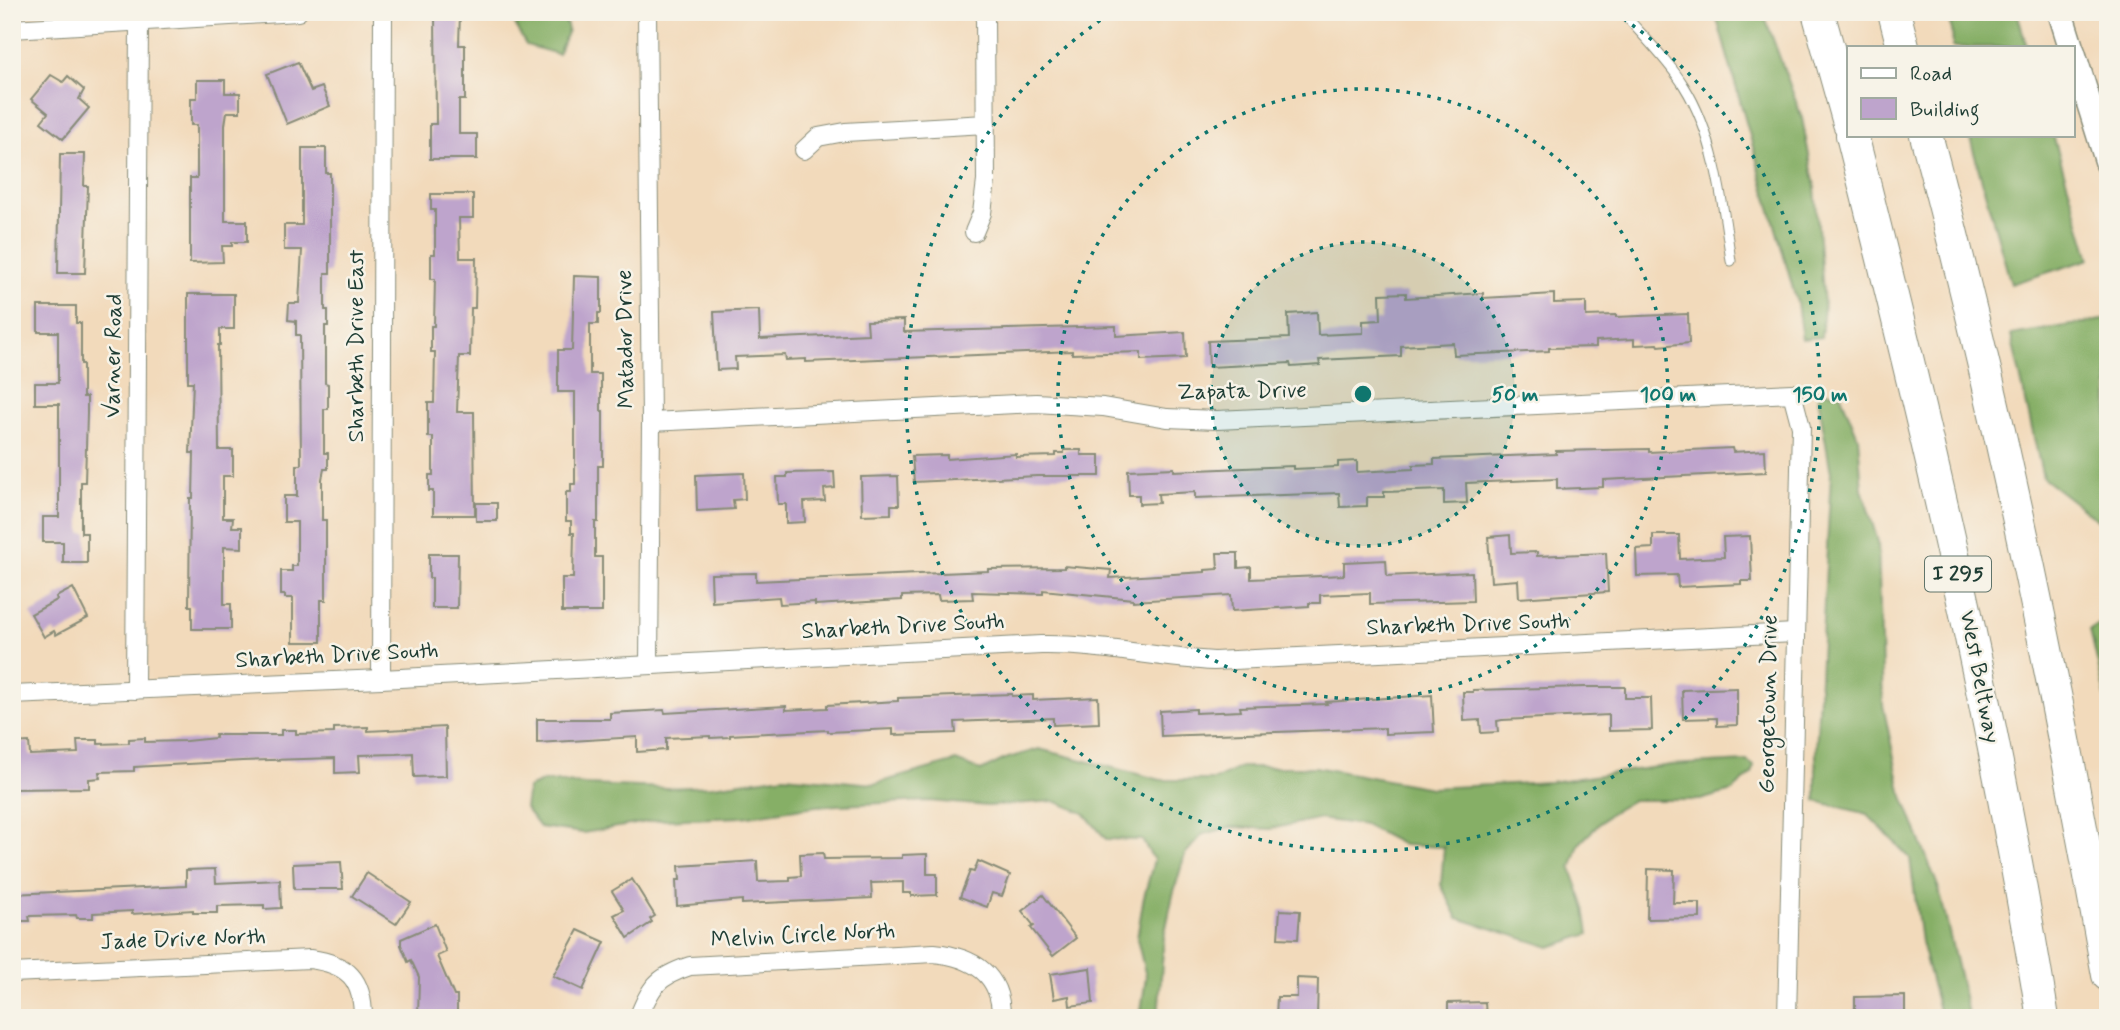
<svg xmlns="http://www.w3.org/2000/svg" width="2120" height="1030" font-family="Mynerve,sans-serif">
<style>
.forest{fill:#86af66;stroke:#52764d;stroke-width:2}
.building{fill:#bea4cc}
.lines{fill:none;stroke-linecap:round;stroke-linejoin:round}
.lane-casing{stroke:#888c78;stroke-width:11}
.street-casing{stroke:#888c78;stroke-width:20}
.secondary-casing{stroke:#888c78;stroke-width:27}
.highway-casing{stroke:#888c78;stroke-width:34}
.lane{stroke:#fff;stroke-width:9}
.street{stroke:#fff;stroke-width:18}
.secondary{stroke:#fff;stroke-width:24}
.highway{stroke:#fff;stroke-width:32}
.ring{fill:none;stroke:#0f766e;stroke-width:3.5;stroke-dasharray:3.5 7}
.labels{text-anchor:middle;dominant-baseline:central;stroke-width:5;stroke-linejoin:round;paint-order:stroke}
.shield{fill:#f7f3e8;stroke:#60746a;stroke-width:2}
.shield-label{font-size:21px;font-weight:bold;fill:#1f3d34}
.street-label{font-size:23px;fill:#1f3d34;stroke:#f7f3e8}
.centre{fill:#0f766e;stroke:#f7f3e8;stroke-width:3.5}
.ring-label{font-size:21px;text-anchor:middle;font-weight:bold;fill:#0f766e;stroke:#f7f3e8;stroke-width:5;stroke-linejoin:round;paint-order:stroke}
</style>
<rect width="100%" height="100%" fill="#f7f3e8"/>
<filter id="ink" filterUnits="userSpaceOnUse"><feTurbulence type="fractalNoise" baseFrequency=".0143" numOctaves="2"/><feDisplacementMap in="SourceGraphic" scale="14" xChannelSelector="R" yChannelSelector="G"/><feConvolveMatrix kernelMatrix="1 2 1 2 8 2 1 2 1" color-interpolation-filters="sRGB"/></filter>
<filter id="wash" filterUnits="userSpaceOnUse"><feTurbulence type="fractalNoise" baseFrequency=".00686" numOctaves="4" result="noise"/><feDisplacementMap in="SourceGraphic" scale="28" xChannelSelector="R" yChannelSelector="G"/><feGaussianBlur stdDeviation="1.57" result="paint"/><feColorMatrix in="noise" values="0 0 0 0 0 0 0 0 0 0 0 0 0 0 0 0 0 1.4 0 .05"/><feComposite in="paint" operator="in"/></filter>
<g filter="url(#wash)">
<rect width="100%" height="100%" fill="#f2dabb"/>
<g class="forest">
<path d="M508 12H563L568 30 558 54 526 45Z"/>
<path d="M1715 12H1763L1802 118 1815 187 1824 306 1821 337 1802 339 1797 303Z"/>
<path d="M1946 12H2017L2027 47H1953L1952 30Z"/>
<path d="M1969 135H2053L2090 259 2011 284Z"/>
<path d="M2108 319V555L2100 522 2043 478 2011 335Z"/>
<path d="M1817 391 1840 393 1858 437 1862 489 1878 542 1883 705 1901 791 1939 889 1969 1018H1941L1921 942 1910 858 1867 814 1816 801V752L1831 473Z"/>
<path d="M2108 618V708L2090 630Z"/>
<path d="M1039 749 1161 780H1215L1241 767H1315L1431 788 1550 782 1671 765 1747 761 1754 766 1752 774 1732 791 1700 800H1633L1609 814 1579 844 1571 869 1585 908 1589 934 1550 947 1458 918 1441 885 1444 847 1403 845 1365 825 1317 819 1270 829 1231 827 1203 834 1185 854 1173 895 1164 937 1158 1018H1140L1146 977 1137 939 1143 901 1154 860 1142 840 1106 839 1084 813 1054 801 988 806 929 801 816 806 742 817 659 820 583 833 540 827 525 808 528 788 545 781 585 785 667 788 712 786 784 776 874 784 956 761 981 771 1005 759Z"/>
</g>
<g id="blocks">
<g class="building">
<path d="M435 12H460L459 45H465V100H459V134H477V159H430V124H436Z"/>
<path d="M298 62 311 91 322 87 330 106 287 124 267 74Z"/>
<path d="M51 75 63 82 68 76 84 90 79 99 89 108 63 139 41 122 48 113 31 99Z"/>
<path d="M197 80H225V93H240V112H227L225 125V221H247V242H232V246H222L223 262 190 263V178H197V125H191V98H197Z"/>
<path d="M302 148H326V173H330V273H325V310H328V326H325V383L328 384V409H324V453H328V469H324L322 479V520H326V600H321V642H293V598H285V595H281V571H292V566H297V522H284V496H297V465H301L300 335H296V321L288 320 289 303H299L302 250H284V225H302Z"/>
<path d="M60 154H85L84 186H88L85 273H58Z"/>
<path d="M431 194H473V218H459L460 258H476L475 308H471L470 356H459L457 412H474L475 515H433V491H429V475H433V437H428V403H434L435 352H431V326H434L435 279H431V254H435V210H431Z"/>
<path d="M574 276 601 277V313H598V324H590V374H601V411H603V466H598V522H595V557H602V612H562V578H573L574 533H571V521H566V492H571V484H575V392H558V350H572Z"/>
<path d="M1406 293V298L1483 293V298L1554 294V303L1586 302V316L1616 315V317L1688 314 1689 343 1659 346 1658 344 1634 345V339L1596 341V347L1549 348V351L1454 355 1453 343 1401 346V356L1319 360 1320 365 1291 367 1290 363 1209 367 1208 341 1289 338 1288 314 1317 312 1318 335 1363 333V321L1381 320 1380 294Z"/>
<path d="M188 294H234V329H220V345H218L219 450H233V476H223V518H233L232 527H242V548L224 547V604H231V629H192V606H189L190 498H193L194 453H190L193 382H188Z"/>
<path d="M38 306H76V323H81V364H83V397H87V413L85 482H81V533H87V563H63V542H43V517H59V404H35V383H58V332H38Z"/>
<path d="M759 310 760 339 868 334 867 321 904 320V332L1116 326V336L1185 332 1186 358 1141 360V352L1072 354V351L806 362V359L786 360 785 355 735 357 736 369 717 370 714 312Z"/>
<path d="M1732 448 1733 452 1765 450 1766 472 1603 480V487L1557 489V479L1466 483 1467 503 1444 504V490L1384 492V497H1367V506L1340 507 1339 493 1195 498V492L1158 494 1159 503 1139 504V495H1129L1128 470 1174 468V471L1293 466V469L1338 467V462L1357 461V472L1413 469V465L1434 464V459L1556 454V451L1649 449V452Z"/>
<path d="M1064 450H1081V455H1100V476H1037L914 482 912 456 947 455V459L1016 454V457L1056 456V453H1064Z"/>
<path d="M834 472 835 488 824 489 825 501 804 502 805 522 786 523V504H778L777 477H787V473Z"/>
<path d="M744 473 745 499 733 500 734 509 697 511 696 475Z"/>
<path d="M898 476 899 505H891V514L862 515 861 477Z"/>
<rect x="476" y="503" width="21" height="18"/>
<path d="M1510 535 1511 553 1537 552V556L1606 553 1608 592 1519 598 1518 580 1491 582 1488 537Z"/>
<path d="M1653 535H1679L1680 559 1724 557 1723 537 1750 536 1752 581H1741V584L1678 587 1677 575 1637 576 1636 549 1653 548Z"/>
<path d="M1217 553H1238V568L1251 567V579L1344 575V562L1386 560 1387 576 1472 572 1473 601 1370 604V593L1320 595V603H1309V606L1232 611 1231 595 1133 601V599L1043 590V594L972 592 973 599 939 600 938 595 902 596V600L815 605V602L780 604 779 597 712 602 711 574 756 573V581L988 571V569L1064 568V566L1111 570 1110 578 1205 572V570L1218 569Z"/>
<path d="M429 554H458L457 608H432V578H429Z"/>
<path d="M73 588 88 618 56 635 54 631 44 637 31 614 57 600 56 597Z"/>
<path d="M1586 687H1625V698H1651L1652 730 1609 731V715L1502 720 1497 721 1498 732 1481 733 1480 720 1464 721 1463 692H1473V690Z"/>
<path d="M1737 688V725L1717 726V718L1683 719 1682 690Z"/>
<path d="M1012 694V696L1033 695V700L1098 697 1099 723 1053 725V718L955 722 956 733 893 735V729L828 732V730L730 735V737L710 738V736L666 738V750L637 752V737L537 743V719H610V713L664 710 665 713 786 706V710L827 708V705L898 701V698Z"/>
<path d="M1432 695 1434 732 1385 734V728L1161 736 1160 711 1196 709V713L1241 711 1240 707 1327 704 1326 702Z"/>
<path d="M368 727V731L445 727 446 776 414 777 413 753 396 754 359 755 360 772 335 773V758L242 761 134 767V771L99 772 100 778 89 779V788L12 789V743L29 742 30 755 78 753 77 740H98V744L129 743V739L145 738V742L186 741 216 738 215 735H281V730H296V734L334 733V728Z"/>
<path d="M823 853 824 859 902 858V855L927 854V874H937V895L911 896V893H903V882L871 883 872 898 742 904V900L677 906 676 880H680L679 866 757 861 758 882 790 881V877L801 876 800 854Z"/>
<path d="M978 861 1010 875 1002 896 992 893 987 907 960 897 970 871 974 872Z"/>
<path d="M341 862 343 889H294L293 864Z"/>
<path d="M215 869 216 883 280 880 281 908 264 909V905L217 906V913H193V910L132 914V911L93 913V918H77L76 915 29 916 30 921H12V894L186 886V870Z"/>
<path d="M1648 869 1674 870 1673 903H1700V918L1647 919Z"/>
<path d="M367 873 411 902 396 924 352 896Z"/>
<path d="M632 879 655 916 650 919 652 922 628 938 614 915 624 910 612 891Z"/>
<path d="M1043 895 1076 938 1053 956 1031 928 1034 926 1022 911Z"/>
<path d="M1280 910 1300 911 1298 939 1278 938Z"/>
<path d="M435 924 446 952 437 956 454 996H457V1018H418L419 977 411 960 408 962 401 945V939Z"/>
<path d="M578 930 605 942 583 990 553 976Z"/>
<path d="M1090 968 1093 1003 1070 1006 1069 996 1054 999 1050 974Z"/>
<path d="M1297 978 1318 979 1317 1018H1276L1277 997H1297Z"/>
<path d="M1905 996V1018H1855V997Z"/>
<path d="M1485 1002 1486 1018H1448V1003Z"/>
</g>
</g>
</g>
<g filter="url(#ink)">
<use href="#blocks" fill-opacity="0" stroke="#888c78" stroke-width="2"/>
<g class="lines">
<g class="lane-casing">
<path id="lane" d="M1622 12C1642 35 1668 60 1684 86 1715 135 1723 205 1731 261"/>
</g>
<g class="street-casing">
<g id="street">
<path d="M647 12 651 422 649 665"/>
<path d="M12 29 298 12"/>
<path d="M804 150 818 137 845 132 986 124"/>
<path d="M974 232 982 213 986 181 985 12"/>
<path d="M651 422 1036 403 1103 407 1167 418 1217 420 1792 393 1801 427 1787 1018"/>
<path d="M381 679 383 12"/>
<path d="M135 690 139 21"/>
<path d="M12 695 381 679 1041 645C1100 644 1156 658 1214 661L1795 633"/>
<path d="M12 973 310 959C348 964 363 979 363 1018"/>
<path d="M638 1018C651 987 656 977 690 966L934 953C973 957 1002 974 1001 1018"/>
</g>
</g>
<g class="secondary-casing">
<g id="secondary">
<path d="M2060 12 2071 47"/>
<path d="M2073 52 2108 164"/>
</g>
</g>
<g class="highway-casing">
<g id="highway">
<path d="M1818 12 1849 123"/>
<path d="M1894 12 1903 47"/>
<path d="M1852 135C1926 427 1995 720 2043 1018"/>
<path d="M1926 135C2000 410 2058 694 2108 975"/>
</g>
</g>
<use href="#lane" class="lane"/>
<use href="#street" class="street"/>
<use href="#secondary" class="secondary"/>
<use href="#highway" class="highway"/>
</g>
</g>
<circle cx="1363" cy="394" r="152" fill="#0f766e" fill-opacity=".12"/>
<g class="ring">
<circle cx="1363" cy="394" r="152"/>
<circle cx="1363" cy="394" r="305"/>
<path d="M1615 13A457 457 0 1 1 1111 13"/>
</g>
<g class="labels">
<rect class="shield" x="1925" y="556.5" width="66" height="35" rx="5"/>
<g class="shield-label">
<text x="1958" y="574">I 295</text>
</g>
<g class="street-label">
<text transform="translate(626 339) rotate(-91)">Matador Drive</text>
<text transform="translate(357 346) rotate(-90)">Sharbeth Drive East</text>
<text transform="translate(114 356) rotate(-89)">Varner Road</text>
<text transform="translate(1242 392) rotate(-1)">Zapata Drive</text>
<text transform="translate(1468 625) rotate(-2)">Sharbeth Drive South</text>
<text transform="translate(903 627) rotate(-3)">Sharbeth Drive South</text>
<text transform="translate(337 656) rotate(-3)">Sharbeth Drive South</text>
<text transform="translate(1979 677) rotate(79)">West Beltway</text>
<text transform="translate(1769 704) rotate(-89)">Georgetown Drive</text>
<text transform="translate(803 936) rotate(-3)">Melvin Circle North</text>
<text transform="translate(183 940) rotate(-2)">Jade Drive North</text>
</g>
</g>
<circle cx="1363" cy="394" r="10" class="centre"/>
<g class="ring-label">
<text x="1515" y="401">50 m</text>
<text x="1668" y="401">100 m</text>
<text x="1820" y="401">150 m</text>
</g>
<rect width="2120" height="1030" fill="none" stroke="#f7f3e8" stroke-width="42"/>
<rect x="1847" y="46" width="228" height="91" fill="#f7f3e8" stroke="#a1aaa0" stroke-width="2"/>
<rect x="1861" y="68" width="35" height="10" fill="#ffffff" stroke="#a1aaa0" stroke-width="2"/>
<text x="1910" y="80" font-size="21" fill="#1f3d34">Road</text>
<rect x="1861" y="98" width="35" height="21" fill="#bea4cc" stroke="#a1aaa0" stroke-width="2"/>
<text x="1910" y="116" font-size="21" fill="#1f3d34">Building</text>
</svg>
